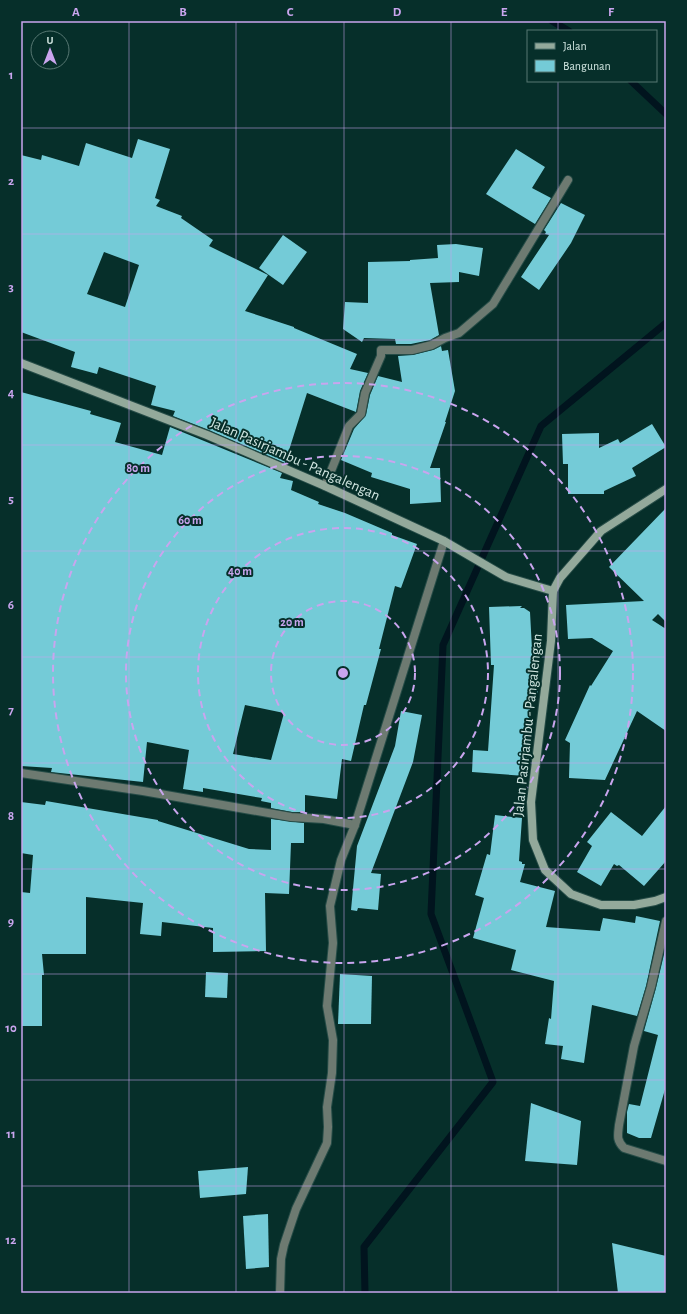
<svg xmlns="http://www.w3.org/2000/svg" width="687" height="1314" font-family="'Alegreya Sans',sans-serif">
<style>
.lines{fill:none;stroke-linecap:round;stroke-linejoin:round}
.stream{stroke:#01141e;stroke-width:7}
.building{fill:#74cbd7;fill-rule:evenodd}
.street-casing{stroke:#264c47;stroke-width:10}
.secondary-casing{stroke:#264c47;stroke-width:10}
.street{stroke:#6d7a71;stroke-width:8}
.secondary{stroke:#93a99b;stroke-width:8}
.grid{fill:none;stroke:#c9a5ee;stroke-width:1;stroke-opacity:0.55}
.ring{fill:none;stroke:#c9a5ee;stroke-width:2;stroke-dasharray:7 5}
.labels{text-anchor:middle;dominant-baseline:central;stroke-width:4;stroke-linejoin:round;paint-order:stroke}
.street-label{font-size:15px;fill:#d0e5e0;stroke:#062f2a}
.centre{fill:#c9a5ee;stroke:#062f2a;stroke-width:2}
.ring-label{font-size:12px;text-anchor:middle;font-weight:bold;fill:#c9a5ee;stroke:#062f2a;stroke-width:4;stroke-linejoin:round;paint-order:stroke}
.neatline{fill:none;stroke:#c9a5ee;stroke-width:1.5}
.grid-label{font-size:13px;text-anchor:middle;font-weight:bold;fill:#c9a5ee}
</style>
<rect width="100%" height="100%" fill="#062f2a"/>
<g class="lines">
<g class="stream">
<path d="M552 21 569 31"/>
<path d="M631 81 666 114"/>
<path d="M365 1293 364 1247 493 1082 431 914 443 645 541 426 666 323"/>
</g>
</g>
<g class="building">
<path d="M138 139 170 149 155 198 160 200 156 206 182 216 181 218 213 240 209 246 268 275 245 311 294 327V328L357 354 350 369 368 373 360 391 356 412 307 393 285 463 209 430 173 416 175 411 151 405 156 386 99 367 97 374 71 367 75 352 21 332V155L41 160 42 155 79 166 86 143 132 158ZM104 252 139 265 125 307 87 294Z"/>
<path d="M516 149 545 167 532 188 551 198 535 224 486 194Z"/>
<path d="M561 203 585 215 571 243 539 290 521 277 549 235 545 234 546 232 544 230Z"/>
<path d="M283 235 307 252 283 285 259 268Z"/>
<path d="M456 244 483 248 479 276 459 272V282L430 283 439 335 430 340 411 344H396L395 339 364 338 362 342 343 329 345 302 368 303V262L410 261V260L438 258 437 245Z"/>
<path d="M441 346 442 351 448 350 455 391 445 422H446L430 468H440L441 502 410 504V489L371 477 372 473 341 460 354 429 366 415 370 395 378 376 402 382 398 356 413 355 433 350Z"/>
<path d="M21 392 91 411 90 414 121 423 115 442 162 455 170 427 282 473 280 478 293 481 291 490 319 502 318 504 345 513 392 533V535L417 544 401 588 395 586 379 649H381L366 705H364L351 761 342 759 337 799 305 795V812H292L271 808V803L261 801 262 798 203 788V792L183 789 189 750 147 742 143 782 69 774 51 772 52 768 21 766ZM245 705 284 713 271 760 233 754Z"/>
<path d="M652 424 666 447 632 468 636 476 604 491V494H568V464H563L562 434 599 433V448L618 439 620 443Z"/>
<path d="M666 508V622L658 614 652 620 666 629V731L637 711 605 780 569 778 570 743 565 740 590 685 591 686 613 651 592 638 568 639 566 605 644 601 609 567Z"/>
<path d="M522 606 520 608H524L530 612 533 668H537L538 693 531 694 525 776 472 772 473 750 488 751 494 665H491L489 607Z"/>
<path d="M401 711 422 715 413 762 371 873 381 874 378 910 358 908 357 911 351 910 357 846 395 746Z"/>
<path d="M46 801 158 820V821L249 849 271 850V819L304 823V843H291L289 894 265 893 266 951 213 952V928L162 922 161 936 140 934 143 903 86 897V954H42L44 975H42V1026H21V892L30 893 33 855 21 853V802L45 805Z"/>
<path d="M666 806V861L644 886 619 865 617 866 614 864 601 886 577 872 592 846 587 842 611 812 642 836Z"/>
<path d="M495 815 522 818 519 861 522 862V864H525L520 882 555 891 546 927 600 931 603 918 635 923 636 916 660 921 646 986 637 1016 592 1005 584 1063 561 1059 563 1046 545 1044 549 1018 551 1019 554 981 511 970 516 950 473 938 484 898 475 895 487 854 490 855Z"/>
<path d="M666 946V1086L651 1138H639L627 1133V1112L629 1104 640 1106 658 1035 644 1031 656 988Z"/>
<path d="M206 972 228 973 227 998 205 997Z"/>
<path d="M340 974 372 976 371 1024H338Z"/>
<path d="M531 1103 581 1121 577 1165 525 1161Z"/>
<path d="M248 1167 246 1194 200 1198 198 1171Z"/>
<path d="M268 1214 269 1267 246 1269 243 1216Z"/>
<path d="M612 1243 666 1256V1293H618Z"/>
</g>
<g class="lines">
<g class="street-casing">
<g id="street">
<path d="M325 486 349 426 361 414 365 393 381 356V350H412L432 345 445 338 459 333 493 304 568 180"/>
<path d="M21 773 143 791 291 817 324 819 355 825"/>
<path d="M666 921 651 987 634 1046 619 1125C618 1135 616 1140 624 1148L666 1161"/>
<path d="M280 1293 281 1259 284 1245 296 1209 327 1143 328 1127 327 1107 332 1073 333 1040 327 1006 333 943 330 906 341 860 355 825 444 541"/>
</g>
</g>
<g class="secondary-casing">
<g id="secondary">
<path d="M21 363 207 435 325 486 444 541 506 577 553 591"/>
<path d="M666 489 601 531 560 578 553 591 551 641 531 802 533 840 545 870 571 894 601 905H634L655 901 666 897"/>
</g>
</g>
<use href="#street" class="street"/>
<use href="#secondary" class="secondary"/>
</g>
<path class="grid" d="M129 21V1293M236 21V1293M344 21V1293M451 21V1293M558 21V31M558 81V1293M21 128H666M21 234H666M21 340H666M21 445H666M21 551H666M21 657H666M21 763H666M21 869H666M21 974H666M21 1080H666M21 1186H666"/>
<g class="ring">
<circle cx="343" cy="673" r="72"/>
<circle cx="343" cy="673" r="145"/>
<circle cx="343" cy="673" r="217"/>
<circle cx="343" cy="673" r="290"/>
</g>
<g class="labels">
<g class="street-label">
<text transform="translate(295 459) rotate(24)">Jalan Pasirjambu - Pangalengan</text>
<text transform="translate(528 725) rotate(-84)">Jalan Pasirjambu - Pangalengan</text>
</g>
</g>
<circle cx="343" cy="673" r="6" class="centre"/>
<g class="ring-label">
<text x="138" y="472">80 m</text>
<text x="190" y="524">60 m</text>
<text x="240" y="575">40 m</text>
<text x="292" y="626">20 m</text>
</g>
<rect width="687" height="1314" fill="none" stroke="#062f2a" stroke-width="44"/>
<rect x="527" y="30" width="130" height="52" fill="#062f2a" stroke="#577873"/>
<rect x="535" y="43" width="20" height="6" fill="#93a99b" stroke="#577873"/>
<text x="563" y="50" font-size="12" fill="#d0e5e0">Jalan</text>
<rect x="535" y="60" width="20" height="12" fill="#74cbd7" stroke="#577873"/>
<text x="563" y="70" font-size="12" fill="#d0e5e0">Bangunan</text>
<g transform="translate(50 50)"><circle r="19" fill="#062f2a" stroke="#577873"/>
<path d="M0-3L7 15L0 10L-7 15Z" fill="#c9a5ee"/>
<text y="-6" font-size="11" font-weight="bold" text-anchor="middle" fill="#d0e5e0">U</text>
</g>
<rect x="22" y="22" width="643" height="1270" class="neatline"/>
<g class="grid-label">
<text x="76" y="16">A</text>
<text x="183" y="16">B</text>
<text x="290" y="16">C</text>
<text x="397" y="16">D</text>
<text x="504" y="16">E</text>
<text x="611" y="16">F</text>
<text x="11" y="79">1</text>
<text x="11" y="185">2</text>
<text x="11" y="291">3</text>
<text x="11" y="397">4</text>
<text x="11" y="503">5</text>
<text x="11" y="609">6</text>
<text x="11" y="714">7</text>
<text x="11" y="820">8</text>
<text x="11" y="926">9</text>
<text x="11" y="1032">10</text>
<text x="11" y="1138">11</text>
<text x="11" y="1244">12</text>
</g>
</svg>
